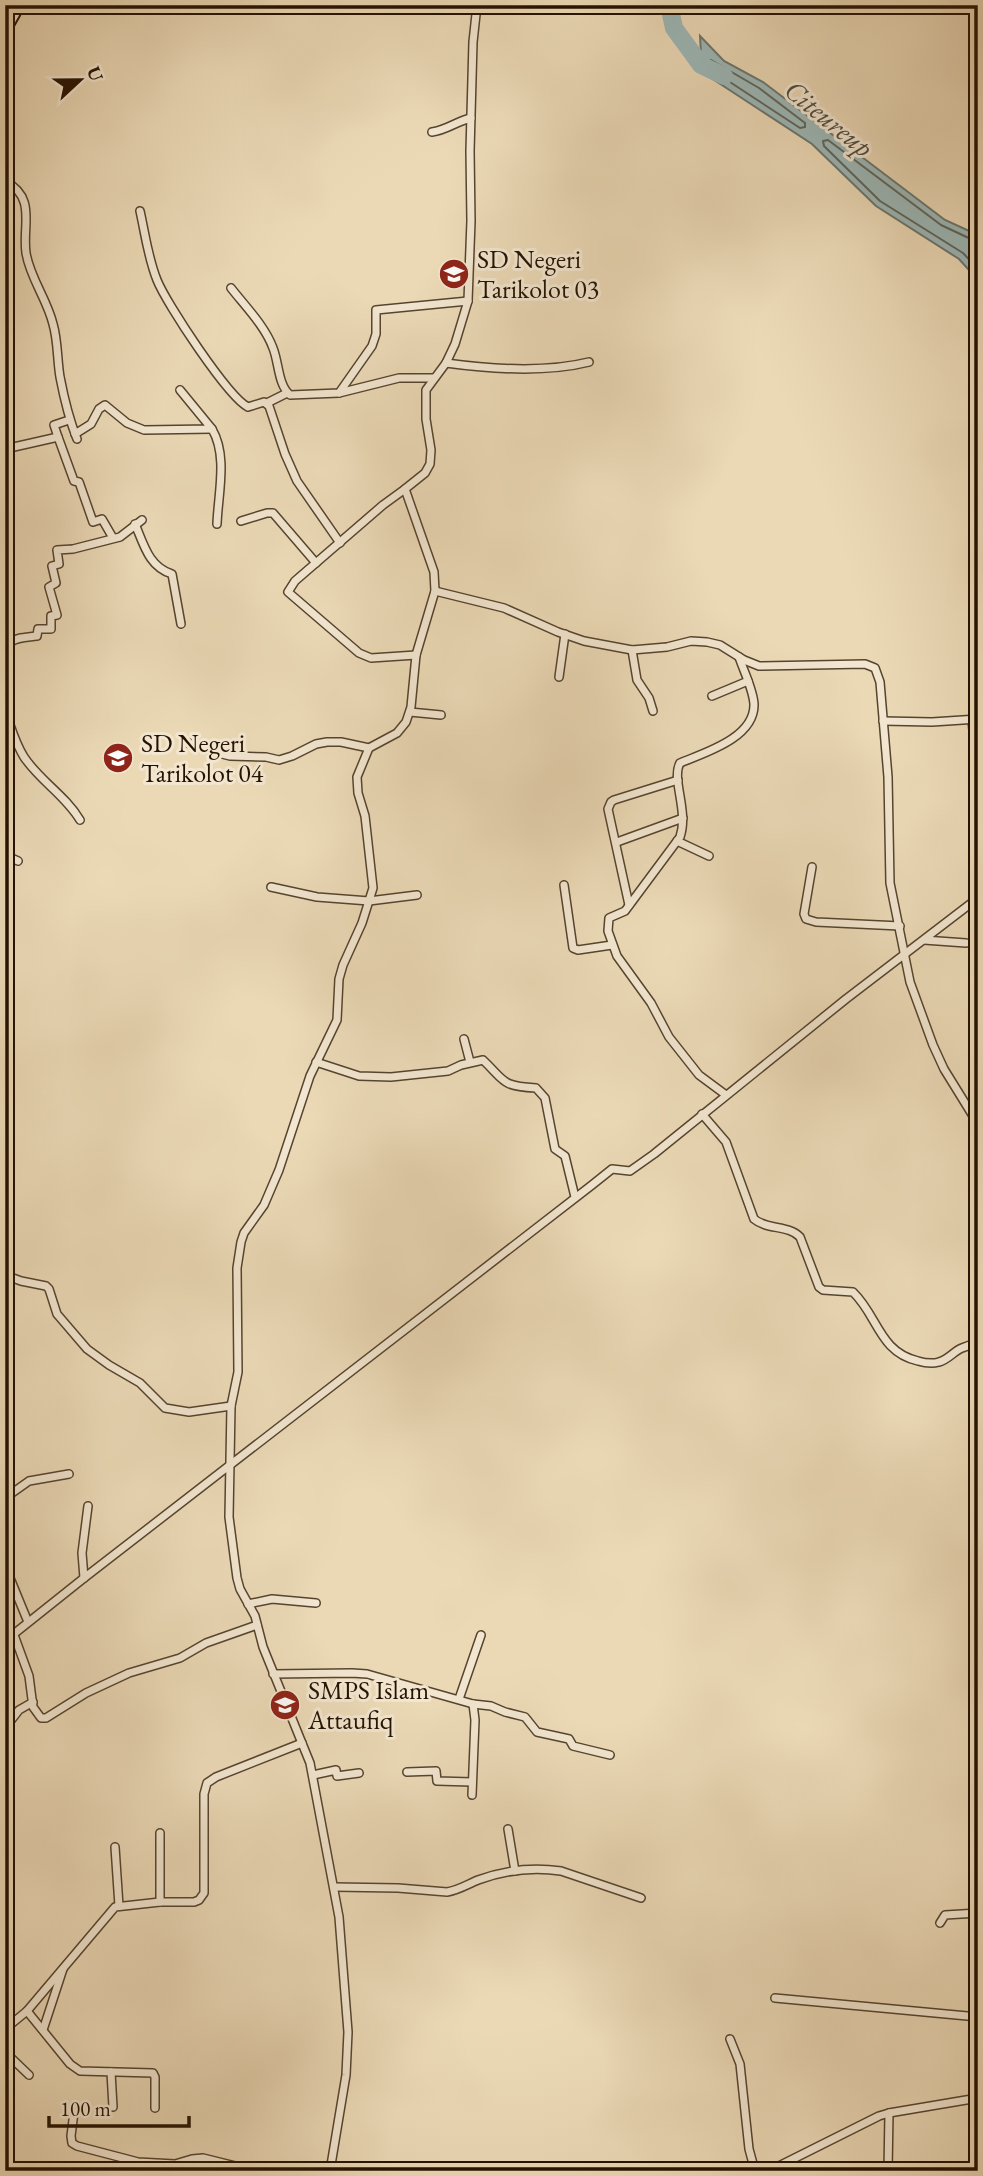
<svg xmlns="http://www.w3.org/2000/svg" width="983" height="2176" font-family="'EB Garamond',serif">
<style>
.water{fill:#9cb8b8;stroke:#6c766f;stroke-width:2}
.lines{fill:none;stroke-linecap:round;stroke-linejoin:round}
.shore{stroke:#60655c;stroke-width:2}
.river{stroke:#9cb8b8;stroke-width:18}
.minor-casing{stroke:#56442e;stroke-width:10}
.secondary-casing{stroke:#241201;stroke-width:14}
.minor{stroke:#f2e6d0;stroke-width:7}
.secondary{stroke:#f2e6d0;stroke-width:10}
.labels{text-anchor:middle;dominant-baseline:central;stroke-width:6;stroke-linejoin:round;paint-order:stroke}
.poi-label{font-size:26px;fill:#241201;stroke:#f2e6d0;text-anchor:start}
.water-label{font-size:28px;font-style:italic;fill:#4e4c41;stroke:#f2e6d0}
</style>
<rect width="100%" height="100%" fill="#ebd9b6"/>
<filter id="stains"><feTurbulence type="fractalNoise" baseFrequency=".00286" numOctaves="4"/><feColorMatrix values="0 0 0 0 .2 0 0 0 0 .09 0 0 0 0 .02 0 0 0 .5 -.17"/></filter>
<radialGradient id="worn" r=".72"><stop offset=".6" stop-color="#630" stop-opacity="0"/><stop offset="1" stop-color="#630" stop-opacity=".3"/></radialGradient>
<path class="water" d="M700 36 724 61 763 82 945 220 978 235V280L959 259 876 206 812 144 702 72Z"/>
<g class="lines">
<g class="shore">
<path d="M711 60 759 88 805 123V127L800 128 710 69 708 63Z"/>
<path d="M978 241 973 240 941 225 828 140 823 141 824 146 880 201 963 253 978 269"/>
</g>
<path class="river" d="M669 5 674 28 701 65 724 76"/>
<g class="minor-casing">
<g id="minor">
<path d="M432 132C447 130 457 121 471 118"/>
<path d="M5 181C37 198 22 225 26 253 30 278 47 299 53 324 58 341 57 359 60 377 64 398 69 419 77 439"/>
<path d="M140 211C145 233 148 258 157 280 166 303 228 397 248 407L264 402 269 406 285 454 297 481 340 543"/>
<path d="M231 288C245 306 265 326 273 348 279 363 278 385 290 395L339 393 399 378H433"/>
<path d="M446 363C490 369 545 373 589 362"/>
<path d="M339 393 372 346 376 334V310L468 301"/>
<path d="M267 403 287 393"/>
<path d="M212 429C228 456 218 494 217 524"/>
<path d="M75 434 91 424 99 409 105 405 127 423 144 430 212 429 180 390"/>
<path d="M58 437 54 425 69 420"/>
<path d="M5 449 58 437 74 481 79 482 93 522 102 519 113 538"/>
<path d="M405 489 383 505 295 581 288 592 359 653 371 658 416 655"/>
<path d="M241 521 267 513H273L316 563"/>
<path d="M135 524C144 545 149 567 172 574L181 624"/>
<path d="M435 591 504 608 558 632 584 641 632 650 667 647 691 641 707 642 720 645 744 660 759 666 865 664 875 668 880 682 888 777 890 883 910 982 933 1045 944 1069 978 1124"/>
<path d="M632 650 637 680 649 698 653 711"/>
<path d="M5 662C7 637 13 639 37 636L38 629H51V616L57 615 49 587 56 583 52 566 59 564 57 550 73 549 120 537 142 520"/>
<path d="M559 677 565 634"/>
<path d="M712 696 748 681"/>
<path d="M5 711C11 727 15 743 24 757 40 781 65 795 80 820"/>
<path d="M410 712 441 715"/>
<path d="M972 719 978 785"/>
<path d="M883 721 932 722 978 719"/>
<path d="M188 743 203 749 230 756 266 757 279 760 292 756 316 744 327 742H341L369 748"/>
<path d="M677 841 709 856"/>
<path d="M617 842 683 818"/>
<path d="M5 855 18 861"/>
<path d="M812 867 804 914 806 919 816 922 900 926"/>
<path d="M564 885 573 948 578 950 612 945"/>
<path d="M271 887 317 897 369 901 417 895"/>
<path d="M629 905 608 809 611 802 614 800 678 780"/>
<path d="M924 940 966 943"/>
<path d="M464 1039 470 1062"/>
<path d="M316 1062 359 1076 391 1077 448 1071 461 1065 483 1060C506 1082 501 1086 536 1088L545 1098 555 1149 565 1156 575 1197"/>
<path d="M726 1095 699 1075 669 1037 651 1003 617 956 608 931 609 918 625 911 680 837C689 811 671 779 680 763 704 753 755 738 754 704 753 689 744 672 739 657"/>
<path d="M702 1114 726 1142 754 1219C767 1230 789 1225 800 1237L819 1287 823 1290 853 1292C878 1316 879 1352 918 1361 925 1363 932 1364 939 1362 948 1360 954 1351 962 1348 967 1346 973 1344 978 1343"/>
<path d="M5 1275 21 1281 46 1286 49 1289 57 1314 87 1349 109 1365 140 1383 165 1408 189 1412 231 1406"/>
<path d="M5 1498 29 1481 69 1474"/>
<path d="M5 1566 28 1622"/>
<path d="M84 1578 82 1553 88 1506"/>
<path d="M248 1604 272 1599 316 1603"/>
<path d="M14 1635 29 1676 33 1707 41 1718H46L86 1693 129 1673 180 1658 206 1643 257 1625"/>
<path d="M5 1641 84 1578 592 1185 612 1169 630 1171 654 1154 846 999 978 898"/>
<path d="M273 1674 352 1673 367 1674 473 1704 491 1706 505 1712 525 1717 537 1732 569 1739 573 1746 610 1755"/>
<path d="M459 1699 481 1635"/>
<path d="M5 1728 19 1710 33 1702"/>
<path d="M407 1772 436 1771 437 1781 472 1782"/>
<path d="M313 1775 336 1770 337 1776 359 1773"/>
<path d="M472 1795 475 1720 473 1704"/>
<path d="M508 1829 515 1871"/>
<path d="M160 1833V1902"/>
<path d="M115 1847 119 1906"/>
<path d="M334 1887 398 1888 447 1892C459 1890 468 1884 478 1880 505 1870 533 1867 561 1871L641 1898"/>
<path d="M940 1923 945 1915 978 1913"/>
<path d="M775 1998 978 2017"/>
<path d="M27 2011 70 2064 80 2071 153 2073 155 2077V2108"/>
<path d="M5 2029 27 2011 115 1907 160 1902H194L199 1900 204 1893V1794L207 1783 216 1777 302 1743"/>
<path d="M43 2030 63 1969"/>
<path d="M730 2039 740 2064 749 2149 755 2171"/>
<path d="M5 2052 29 2075"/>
<path d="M111 2072 113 2107"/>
<path d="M74 2112 71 2136 72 2143 77 2146 138 2162 175 2164 192 2159 203 2158 255 2171"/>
<path d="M330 2171 346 2075 348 2032 339 1917 310 1763 263 1647 255 1616 240 1589 237 1578 229 1517 231 1406 238 1372 237 1268 241 1242 244 1233 264 1205 279 1170 310 1076 337 1020 339 979 343 965 362 923 373 888 365 816 358 793 357 777 369 748 397 733 406 722 411 707 416 655 435 591 434 572 405 489 425 473 430 464 431 450 426 419V390L446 363 455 344 468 301 471 221 470 151 473 42 477 5"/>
<path d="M769 2171 879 2116 889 2113 978 2098"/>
<path d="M888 2171 889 2113"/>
</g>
</g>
<g class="secondary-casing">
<path id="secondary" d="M5 30 19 5"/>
</g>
<use href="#minor" class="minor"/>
<use href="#secondary" class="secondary"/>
</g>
<defs>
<g id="school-disc" transform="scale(1.575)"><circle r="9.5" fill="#8f2418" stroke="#f2e6d0"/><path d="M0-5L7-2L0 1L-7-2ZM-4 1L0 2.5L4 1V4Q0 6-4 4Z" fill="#fff"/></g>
</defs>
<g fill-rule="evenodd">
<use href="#school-disc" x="454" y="274"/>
<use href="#school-disc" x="118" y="758"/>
<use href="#school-disc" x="285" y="1705"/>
</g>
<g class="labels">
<g class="poi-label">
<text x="477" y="259">SD Negeri<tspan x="477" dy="30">Tarikolot 03</tspan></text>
<text x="141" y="743">SD Negeri<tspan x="141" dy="30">Tarikolot 04</tspan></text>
<text x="308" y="1690">SMPS Islam<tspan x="308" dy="30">Attaufiq</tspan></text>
</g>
<g class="water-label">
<text transform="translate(829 118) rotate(39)">Citeureup</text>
</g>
</g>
<rect width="983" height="2176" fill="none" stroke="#ebd9b6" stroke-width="28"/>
<rect x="7" y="7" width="969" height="2162" fill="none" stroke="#241201" stroke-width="3.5"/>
<rect x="14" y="14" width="955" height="2148" fill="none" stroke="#241201" stroke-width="2"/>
<g transform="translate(80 80) rotate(68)" stroke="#f2e6d0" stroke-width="5" paint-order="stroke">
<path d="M0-5L12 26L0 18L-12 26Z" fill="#241201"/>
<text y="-10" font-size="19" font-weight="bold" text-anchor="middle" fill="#241201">U</text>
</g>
<path d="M49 2116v10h140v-10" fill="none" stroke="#241201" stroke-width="3.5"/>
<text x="60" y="2116" font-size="21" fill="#241201" stroke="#f2e6d0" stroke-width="5" paint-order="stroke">100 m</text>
<rect width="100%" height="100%" filter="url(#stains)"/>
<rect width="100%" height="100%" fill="url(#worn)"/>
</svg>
